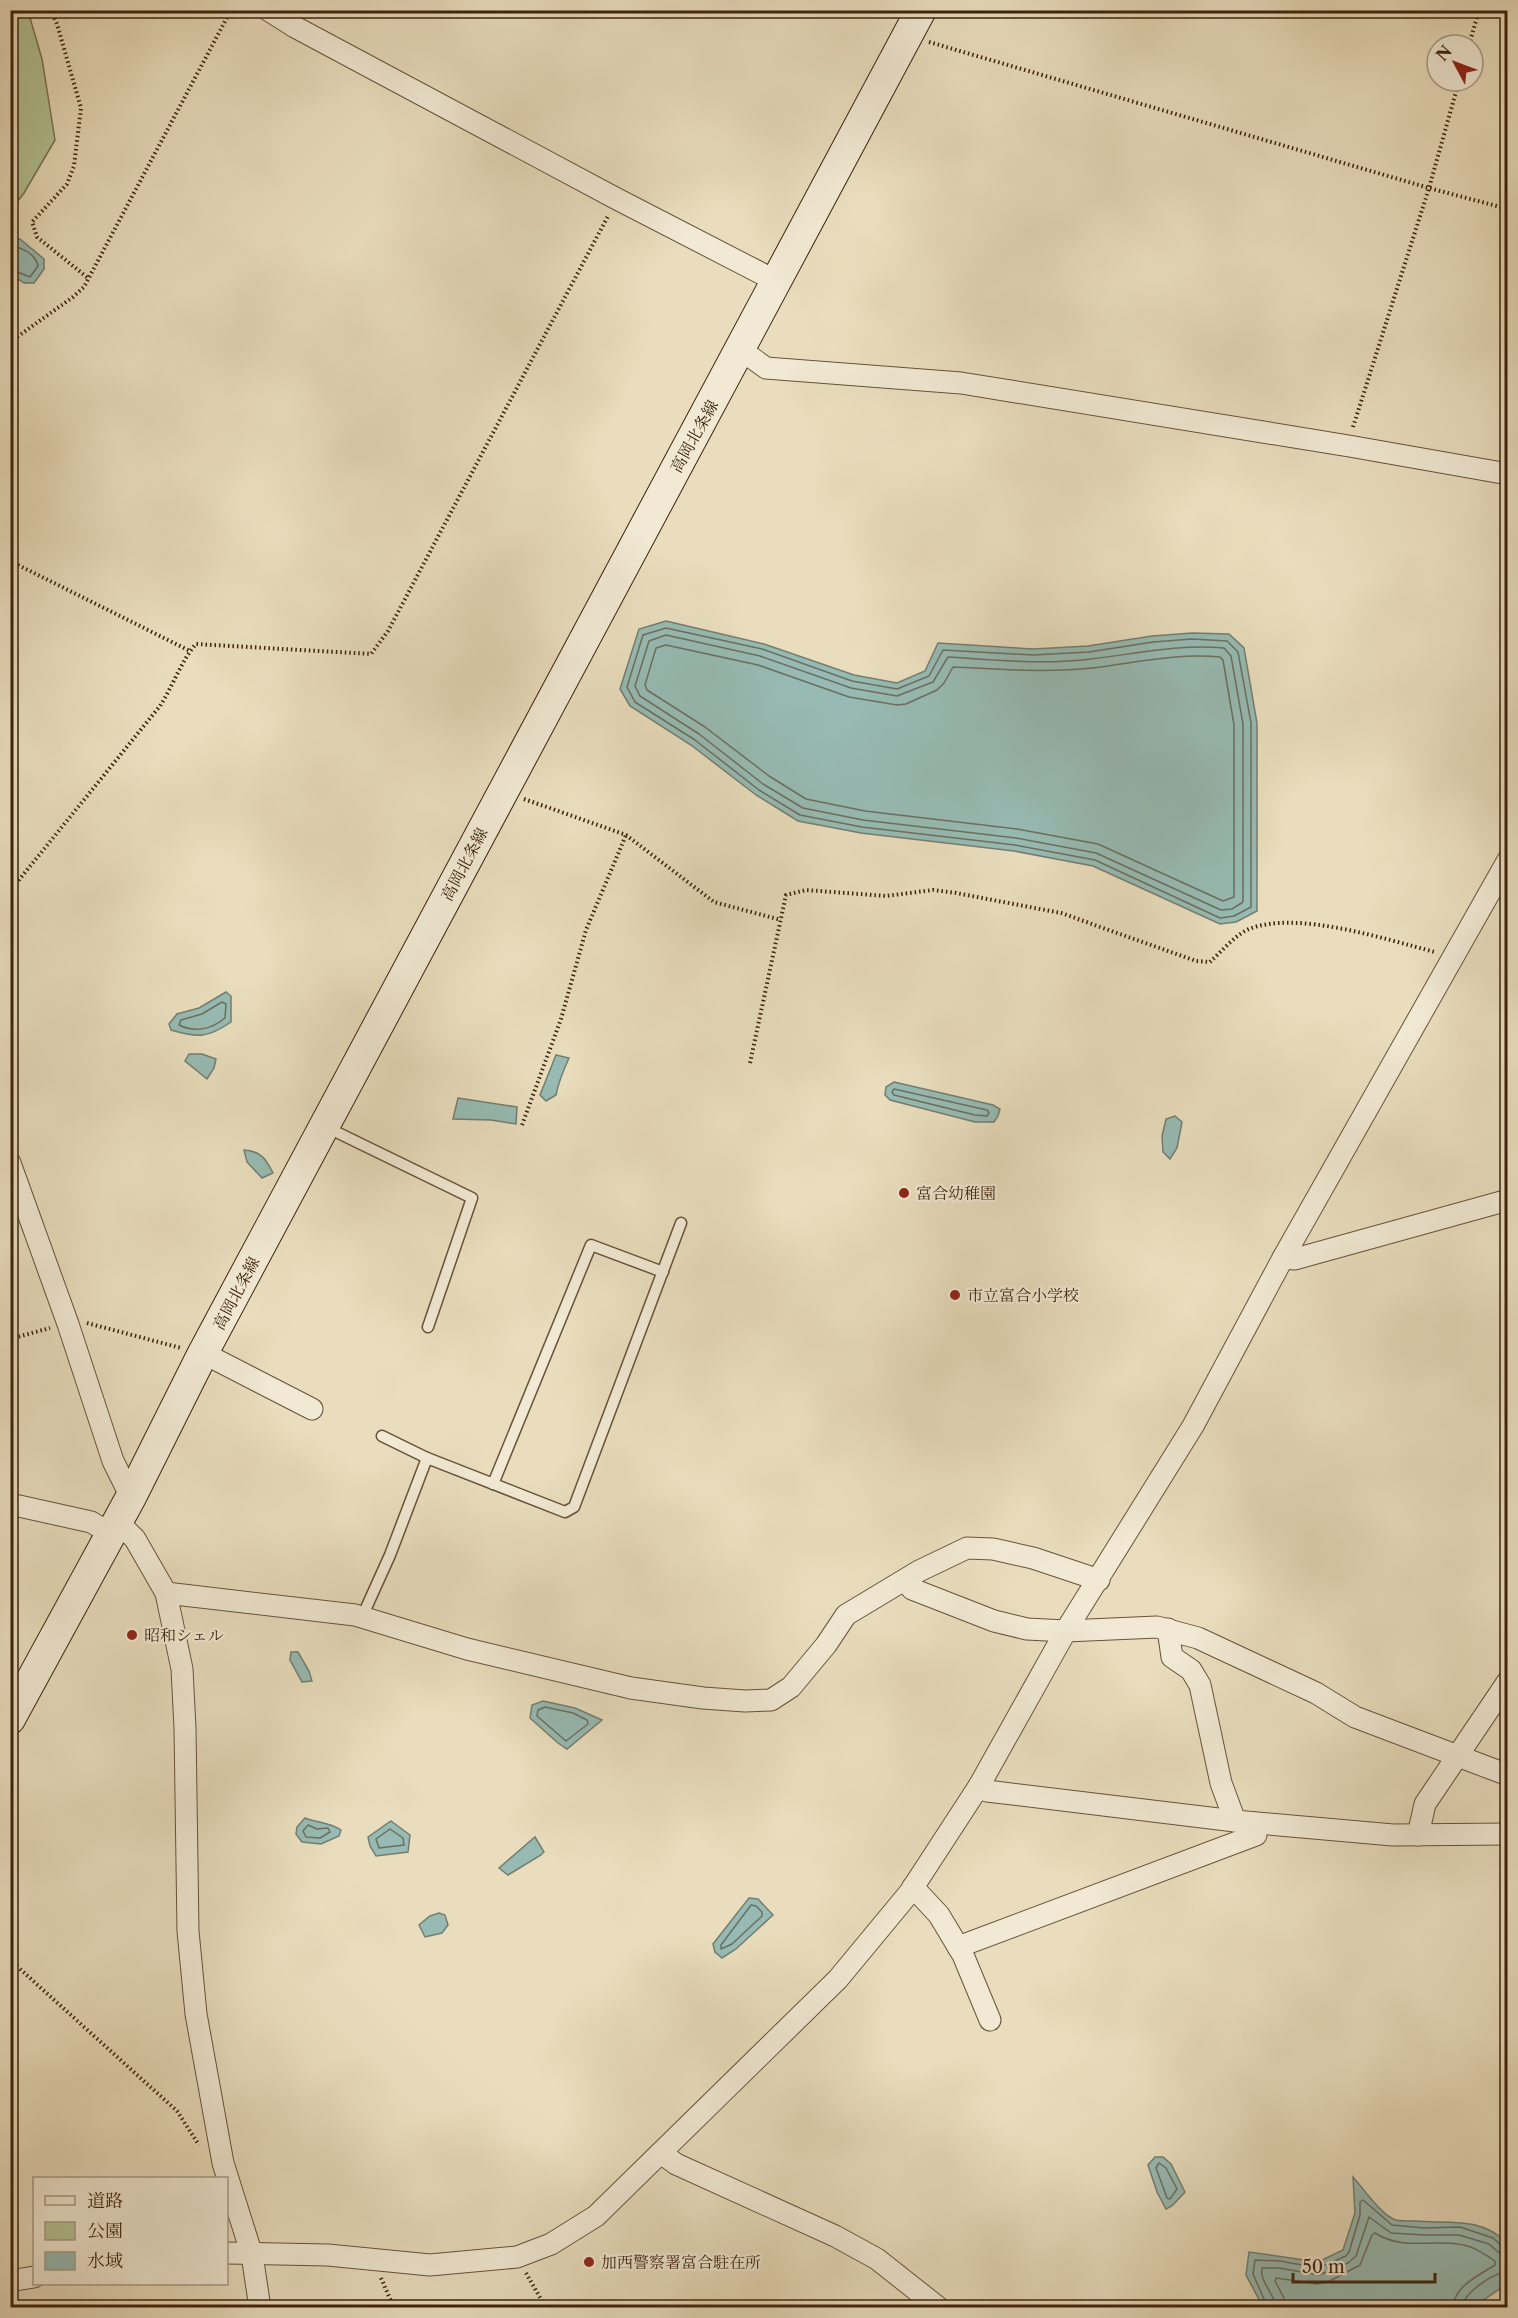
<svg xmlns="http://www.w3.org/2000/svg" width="1518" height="2318" font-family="'Libre Caslon Text','Noto Serif JP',serif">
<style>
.green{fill:#b3c294;stroke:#787250;stroke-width:1.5}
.water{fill:#97bbb4;stroke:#737e71;stroke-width:1.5}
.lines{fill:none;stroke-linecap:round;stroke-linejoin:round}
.shore{stroke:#6a6f60;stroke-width:1.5}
.service-casing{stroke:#675238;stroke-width:13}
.minor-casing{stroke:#675238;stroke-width:23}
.secondary-casing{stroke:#3c230c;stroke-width:32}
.path{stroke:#3c230c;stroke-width:4;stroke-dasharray:1.5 3;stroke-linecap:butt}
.service{stroke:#f1e9d4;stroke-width:10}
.minor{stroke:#f1e9d4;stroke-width:21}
.secondary{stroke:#f1e9d4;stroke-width:30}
.poi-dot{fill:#8f2418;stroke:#f1e9d4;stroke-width:2}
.labels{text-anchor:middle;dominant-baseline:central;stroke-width:4.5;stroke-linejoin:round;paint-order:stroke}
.street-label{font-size:16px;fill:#3c230c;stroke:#f1e9d4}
.poi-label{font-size:16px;fill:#3c230c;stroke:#f1e9d4;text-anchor:start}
</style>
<rect width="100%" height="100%" fill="#e9ddbd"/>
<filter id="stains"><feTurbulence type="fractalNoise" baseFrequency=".00333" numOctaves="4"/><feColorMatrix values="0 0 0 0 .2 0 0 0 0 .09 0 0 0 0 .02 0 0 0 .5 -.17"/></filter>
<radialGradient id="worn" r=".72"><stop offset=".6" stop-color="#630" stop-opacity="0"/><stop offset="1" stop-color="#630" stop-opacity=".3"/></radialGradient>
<path class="green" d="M11 10 28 11 42 59 55 140 24 193 11 210Z"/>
<g class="water">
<path d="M20 239 44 259V269L34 283H24L11 274V241Z"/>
<path d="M666 621 764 644 854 675 897 683 925 671 938 643 1033 649 1088 646 1152 636 1192 633 1229 634 1244 648 1257 723V911L1236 922 1220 924 1093 866 1014 851 861 833 798 821 756 795 691 745 630 706 620 689 639 629Z"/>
<path d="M226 992 231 996V1022C208 1038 198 1038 171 1030L169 1024 177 1014 199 1008Z"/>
<path d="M189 1054H202L216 1059 214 1068 207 1079 185 1061Z"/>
<path d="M556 1055 569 1058C564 1069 558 1084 556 1095L546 1101 540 1095Z"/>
<path d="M894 1082 993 1105 1000 1109 998 1116 994 1122H975L890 1100 885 1095 886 1087Z"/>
<path d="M458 1098 517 1107 516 1124 491 1120 453 1119Z"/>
<path d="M1175 1116 1182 1122 1177 1148 1170 1159 1163 1152 1162 1136 1166 1119Z"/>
<path d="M244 1150C261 1151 266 1159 273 1173L262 1178 247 1162Z"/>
<path d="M291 1652H298L309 1671 312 1681 302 1682 290 1660Z"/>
<path d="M543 1701 575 1708 602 1720 567 1749 558 1743 530 1718 532 1705Z"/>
<path d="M305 1818C318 1823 329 1822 341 1830L339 1836 321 1844 302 1842 296 1834 297 1827Z"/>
<path d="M391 1821 410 1835 408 1852 376 1856 370 1846 368 1837Z"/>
<path d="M535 1837 544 1852 541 1855 508 1875 499 1868Z"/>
<path d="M749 1898 758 1899 773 1915 736 1949 722 1958 715 1952 713 1944Z"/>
<path d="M439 1913 445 1915 448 1925 442 1933 425 1937 419 1925 430 1916Z"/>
<path d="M1155 2157H1163L1171 2164 1185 2192 1172 2206 1166 2209 1157 2192 1148 2165Z"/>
<path d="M1353 2177C1363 2188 1382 2216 1396 2220 1401 2221 1409 2221 1415 2221 1449 2224 1480 2216 1507 2243V2284L1473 2307H1263L1246 2275 1249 2252 1318 2262 1343 2250 1355 2213Z"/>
</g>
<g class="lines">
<g class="shore">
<path d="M10 247C22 246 36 255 38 266L30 277 10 269"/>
<path d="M666 628 762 649 852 681 897 689 929 676 943 650 1033 655 1089 652 1153 642 1192 639 1227 641 1238 652 1251 723V907L1234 916 1220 918 1095 860 1015 845 862 827 800 815 759 790 695 740 635 702 627 687 643 635Z"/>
<path d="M666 635 760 656 851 688 897 696 933 682 948 657C996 660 1043 665 1091 659 1135 654 1178 644 1224 648L1231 656 1243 724V902L1232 909 1221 910 1096 853 1016 838 863 820 803 808 763 784 699 734 640 696 635 686 649 641Z"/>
<path d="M666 645 758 665 849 697 897 705 906 704 937 690 944 683 953 667C1000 669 1045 673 1092 668 1135 663 1176 653 1220 657L1223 660 1234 725V897L1223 901 1098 844 1017 829 865 811 806 799 769 776 705 727 647 690 645 685 656 648Z"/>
<path d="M222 1002 226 1004 225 1018C212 1029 195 1033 179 1025L181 1020 202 1014Z"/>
<path d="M894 1089 987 1110 989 1113 987 1116 975 1115 894 1095 892 1092Z"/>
<path d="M545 1707 573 1713 587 1720 588 1724 566 1741 537 1716 538 1710Z"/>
<path d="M308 1825 317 1829 328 1828 330 1832 320 1838 306 1837 303 1831Z"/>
<path d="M390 1829 403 1838 404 1845 379 1848 376 1839Z"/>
<path d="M751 1905 756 1906 762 1912V1916L732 1944 721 1949V1945Z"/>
<path d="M1159 2163 1166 2168 1177 2189 1170 2199 1167 2198 1156 2168Z"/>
<path d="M1268 2308 1253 2274 1255 2260 1280 2261 1318 2268 1346 2256 1349 2252 1360 2215V2202L1363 2200 1392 2225 1424 2228 1460 2227 1493 2238 1502 2246 1508 2247"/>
<path d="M1276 2308C1275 2294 1259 2281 1262 2268H1279L1319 2275 1348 2263 1356 2256 1369 2217 1391 2233 1424 2235H1459L1489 2244 1498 2252 1508 2254"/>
<path d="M1285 2308 1284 2298 1275 2281 1276 2278 1317 2284 1328 2282 1360 2265 1372 2235 1375 2233C1402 2250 1427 2240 1457 2244 1471 2245 1483 2253 1495 2261V2265C1478 2276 1454 2286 1453 2308"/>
<path d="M1462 2308C1463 2293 1494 2272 1508 2272"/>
</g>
<g class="service-casing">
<g id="service">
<path d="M326 1127 472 1198 428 1327"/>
<path d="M382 1436 427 1458 565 1512 574 1507 681 1223"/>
<path d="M493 1484 591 1245 663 1272"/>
<path d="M362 1617 390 1555 427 1458"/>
</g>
</g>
<g class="minor-casing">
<g id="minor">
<path d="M268 10 295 27 617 199 776 281"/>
<path d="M741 350 766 368 961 383 1349 446 1508 474"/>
<path d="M10 1163 68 1324 113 1461 131 1497"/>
<path d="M1283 1258 1295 1259 1508 1200"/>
<path d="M203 1353 312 1409"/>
<path d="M10 1504 91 1522 111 1534"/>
<path d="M118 1522 135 1539 166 1593 182 1669 185 1728 188 1931 196 2014 223 2163 252 2255 260 2308"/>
<path d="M905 1580 912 1589 994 1621 1027 1629 1066 1631 1157 1627 1198 1638 1316 1693 1355 1717 1508 1775"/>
<path d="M166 1593 355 1615 467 1649 631 1688 703 1698 745 1701 771 1700 791 1687 826 1645 846 1615 919 1571 967 1548 993 1549 1033 1558 1099 1580"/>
<path d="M1168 1629 1172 1657 1191 1670 1200 1685 1221 1783 1235 1821"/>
<path d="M979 1786 987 1791 1235 1821 1393 1835 1508 1834"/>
<path d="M1418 1835 1425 1804 1508 1681"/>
<path d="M913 1887 939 1915 963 1955 990 2020"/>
<path d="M958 1947 1256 1835 1254 1823"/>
<path d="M661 2153 676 2164 835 2236 877 2259 939 2308"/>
<path d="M226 2253 328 2255 430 2265 517 2257 551 2244 596 2216 838 1979 910 1892 979 1786 1068 1627 1193 1426 1283 1258 1508 860"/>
<path d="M10 2281 34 2277"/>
</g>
</g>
<g class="secondary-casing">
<path id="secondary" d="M10 1719 131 1497 203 1353 921 10"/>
</g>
<g class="path">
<path d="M51 10 57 24 81 108 74 166 67 184 32 222 37 237 88 278"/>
<path d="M929 42 1429 188 1508 209"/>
<path d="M1469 45 1479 10"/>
<path d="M10 342 73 297 84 287 231 10"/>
<path d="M1353 427 1429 188 1459 81"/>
<path d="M10 561 190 651"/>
<path d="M524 799 626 835 714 902 781 920"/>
<path d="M10 891 160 706C173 686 181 661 196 644L371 654 388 631 608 216"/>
<path d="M750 1063 786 895 806 890 886 896 933 890 956 893 1061 913 1196 961 1210 962C1221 952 1235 935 1249 929 1297 910 1384 939 1435 952"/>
<path d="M522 1125 561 1019 586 930 626 835"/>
<path d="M87 1323 181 1348"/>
<path d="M10 1339 50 1328"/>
<path d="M10 1960 177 2111 199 2145"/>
<path d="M526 2273 546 2308"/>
<path d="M381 2278 394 2308"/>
</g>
<use href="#service" class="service"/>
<use href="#minor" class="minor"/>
<use href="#secondary" class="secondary"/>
</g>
<g class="poi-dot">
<circle cx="904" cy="1193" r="6"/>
<circle cx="955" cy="1295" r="6"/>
<circle cx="132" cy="1635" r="6"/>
<circle cx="589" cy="2262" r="6"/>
</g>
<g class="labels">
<g class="street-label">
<text transform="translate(694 436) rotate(-61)">高岡北条線</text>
<text transform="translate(464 864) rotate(-62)">高岡北条線</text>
<text transform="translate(236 1293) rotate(-62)">高岡北条線</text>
</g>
<g class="poi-label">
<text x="916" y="1193">富合幼稚園</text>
<text x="967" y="1295">市立富合小学校</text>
<text x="144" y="1635">昭和シェル</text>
<text x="601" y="2262">加西警察署富合駐在所</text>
</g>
</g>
<rect width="1518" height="2318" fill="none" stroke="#e9ddbd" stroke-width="36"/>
<rect x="12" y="12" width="1494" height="2294" fill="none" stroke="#3c230c" stroke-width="3"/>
<rect x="18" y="18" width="1482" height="2282" fill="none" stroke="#3c230c" stroke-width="1.5"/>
<rect x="33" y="2177" width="195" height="108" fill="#f1e9d4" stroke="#a99a84" stroke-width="1.5"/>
<rect x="45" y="2196" width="30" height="9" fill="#f1e9d4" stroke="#a99a84" stroke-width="1.5"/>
<text x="87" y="2207" font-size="18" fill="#3c230c">道路</text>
<rect x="45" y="2222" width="30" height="18" fill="#b3c294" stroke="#a99a84" stroke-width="1.5"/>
<text x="87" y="2237" font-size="18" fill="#3c230c">公園</text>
<rect x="45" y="2252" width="30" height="18" fill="#97bbb4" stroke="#a99a84" stroke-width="1.5"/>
<text x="87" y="2267" font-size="18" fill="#3c230c">水域</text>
<g transform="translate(1455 63) rotate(311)"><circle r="28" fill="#f1e9d4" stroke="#a99a84" stroke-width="1.5"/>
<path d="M0-4.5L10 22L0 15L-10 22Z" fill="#8f2418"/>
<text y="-9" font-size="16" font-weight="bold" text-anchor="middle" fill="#3c230c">N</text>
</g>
<path d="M1293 2273v9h142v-9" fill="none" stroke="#3c230c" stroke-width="3"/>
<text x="1302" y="2273" font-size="18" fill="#3c230c" stroke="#f1e9d4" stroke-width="4.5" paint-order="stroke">50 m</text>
<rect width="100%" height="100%" filter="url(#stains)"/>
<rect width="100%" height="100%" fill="url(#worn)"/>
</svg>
